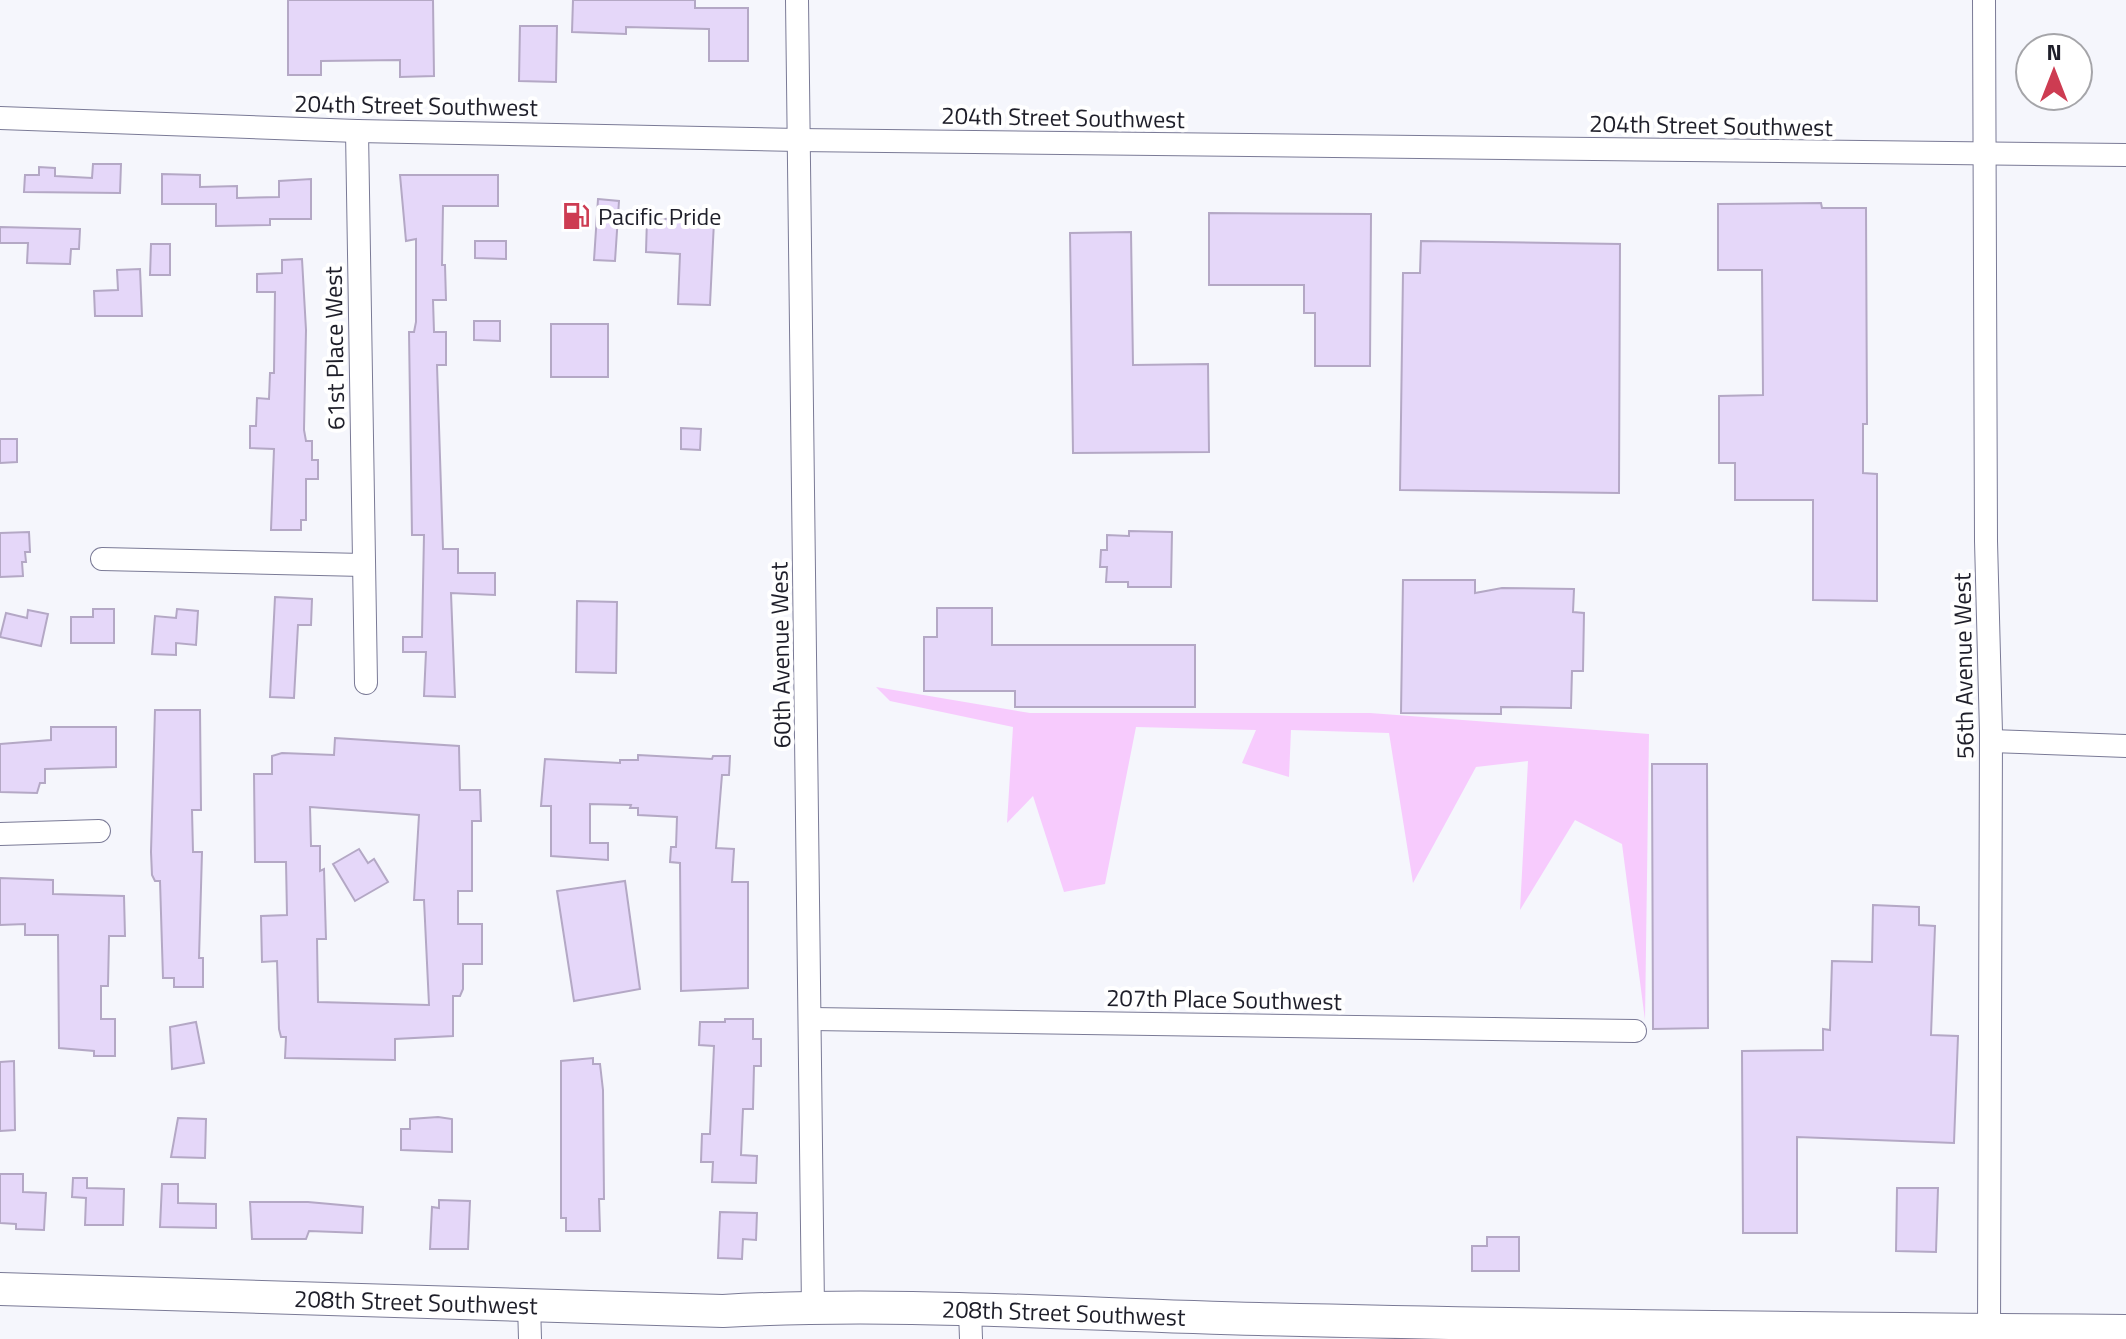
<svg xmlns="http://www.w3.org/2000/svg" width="2126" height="1339" font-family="'Titillium Web',sans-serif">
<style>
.green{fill:#f7cbfd}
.building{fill:#e5d7f9;stroke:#b4a8c5;stroke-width:2;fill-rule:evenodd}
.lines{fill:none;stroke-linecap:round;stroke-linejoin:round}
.street-casing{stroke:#7a7a96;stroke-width:24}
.secondary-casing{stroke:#7a7a96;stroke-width:34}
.street{stroke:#fff;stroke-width:22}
.secondary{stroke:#fff;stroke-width:32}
.labels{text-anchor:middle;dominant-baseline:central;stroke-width:8;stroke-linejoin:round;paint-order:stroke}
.street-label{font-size:24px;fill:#1e1e29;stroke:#fff}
.poi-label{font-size:24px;fill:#1e1e29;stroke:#fff;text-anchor:start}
</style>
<rect width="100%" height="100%" fill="#f5f6fc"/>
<path class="green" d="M876 687 1030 713H1370L1649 734 1645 1020 1622 844 1575 820 1520 910 1528 761 1476 767 1413 883 1389 733 1291 730 1289 777 1242 763 1256 730 1136 727 1105 884 1064 892 1033 796 1007 823 1013 727 890 701Z"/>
<g class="building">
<path d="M288 0H433L434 76 400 77V60L321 61V75H288Z"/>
<path d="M573 0H695V8H748V61H709V29L626 27V34L572 32Z"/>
<path d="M520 26H557L556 82 519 81Z"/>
<path d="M93 164H121L120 193 24 192 25 175H39V167L55 168V176L92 178Z"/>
<path d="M162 174 200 175V187L237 186V198L279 197V181L311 179V219H270V225L216 226V204H162Z"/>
<path d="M400 175H498V206H443L442 265H445L446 300H433L434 332H446V365H437L443 549H458V573H495V595L451 593 455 697 424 696 426 652H403V637H422L424 535H412L409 332H414L416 322V239L406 241Z"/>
<path d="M598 199 619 201 615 261 594 260Z"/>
<path d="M1821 203 1822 208H1866L1867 424H1863V473L1877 474V601L1813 600V500H1735V463H1719V396L1763 395 1762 270H1718V204Z"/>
<path d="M1209 213 1371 214 1370 366H1315V313H1304V285H1209Z"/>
<path d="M647 218 714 221 710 305 678 304 680 254 646 252Z"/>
<path d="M0 227 80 229 79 249H71L70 264 27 263 28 243H0Z"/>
<path d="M1131 232 1133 365 1208 364 1209 452 1073 453 1070 233Z"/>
<path d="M475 241H506V259L475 258Z"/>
<path d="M1421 241 1620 244 1619 493 1400 490 1403 273H1420Z"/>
<path d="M151 244H170V275H150Z"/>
<path d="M302 259 306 330 304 430 306 441H312V460H318V479H306V520H301V530H271L274 449 250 448V426H256L257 398 269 399 270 373H274L275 292H257V274L282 273V260Z"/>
<path d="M140 269 142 316H95L94 291 118 290 117 270Z"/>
<path d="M474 321H500V341L474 340Z"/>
<rect x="551" y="324" width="57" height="53"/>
<path d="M681 428 701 429 700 450 681 449Z"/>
<path d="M0 439H17V462L0 463Z"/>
<path d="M1129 531 1172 532 1171 587H1128V582H1106L1107 567H1100L1101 550H1107V535L1129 536Z"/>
<path d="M29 532 30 552H25L26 562H22L23 576 0 577V533Z"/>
<path d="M1403 580H1475V593L1502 588 1574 589 1573 612 1584 613 1583 671H1572L1571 708 1501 707V714L1401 713Z"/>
<path d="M275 597 312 599 311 625H298L294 698 270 697Z"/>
<path d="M577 601 617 602 616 673 576 672Z"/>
<path d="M937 608H992V645H1195V707H1015V691H924V637H937Z"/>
<path d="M93 609H114V643H71V617H93Z"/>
<path d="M177 609 198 611 196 645 176 643V655L152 654 155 616 176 618Z"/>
<path d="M28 610 48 614 41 646 0 637 6 613 27 618Z"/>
<path d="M155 710H200L201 810H192L193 852H202L199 958H203V987H174V978H163L160 881H155L152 875 151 852Z"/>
<path d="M51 727H116V767L45 769V783H40L37 793 0 792V744L51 740Z"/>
<path d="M335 738 459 746 460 790H480L481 821H472V891H458V924H482V964H463V989L460 996H453V1036L395 1039V1060L285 1058 286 1037H281L279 1029 277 961 262 962 261 916 287 915 286 862H255L254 774H272V756L282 753 334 755ZM310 807 419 815 414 900H424L429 1005 318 1002 317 939H326L324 869 320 871V846H311Z"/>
<path d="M638 755 712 759 713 756H730L729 775H722L716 848 734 849 732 882H748V988L681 991 680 863 670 862 671 847H676L677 817 638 815V808H630L631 805 590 804V843H608V860L551 856V806H541L545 759 620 763V760H638Z"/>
<path d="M1652 764H1707L1708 1028 1653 1029Z"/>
<path d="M359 849 368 863 374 859 388 882 355 901 333 864Z"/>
<path d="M0 878 53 880V894L124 896 125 936H109L108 986H101V1019H115V1056H94V1051L59 1048 58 935H25V924L0 925Z"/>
<path d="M625 881 640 989 574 1001 557 891Z"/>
<path d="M1873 905 1919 907V925L1935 926 1931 1035 1958 1036 1954 1143 1797 1137V1233H1743L1742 1051 1823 1050V1029L1830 1030 1832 961 1872 962Z"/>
<path d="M725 1019H753V1039H761V1066H754L753 1109H743L741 1155 757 1156 756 1183 712 1182 713 1162H701L702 1134H710L714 1046 699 1045 700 1022H725Z"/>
<path d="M196 1022 204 1063 172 1069 170 1027Z"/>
<path d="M593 1058V1064H600L603 1090 604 1199H599L600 1231H566V1218H561V1061Z"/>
<path d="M14 1061 15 1130 0 1131V1062Z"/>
<path d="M438 1117 452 1119V1152L401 1150V1129H410V1119Z"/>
<path d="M178 1118 206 1119 205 1158 171 1157Z"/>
<path d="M0 1174H23V1192L46 1193 44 1230 16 1229V1224L0 1223Z"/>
<path d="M73 1178H87V1188L124 1189 123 1225H85L86 1198 72 1197Z"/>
<path d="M162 1184H178V1203L216 1204V1228L160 1227Z"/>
<path d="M1897 1188H1938L1936 1252 1896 1251Z"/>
<path d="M439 1200 470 1201 468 1249H430L432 1207 439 1208Z"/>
<path d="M250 1202H308L363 1207 362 1233 309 1231 306 1239H252Z"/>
<path d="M720 1212 757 1213 756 1240 743 1239 742 1259 718 1258Z"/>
<path d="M1487 1237H1519V1271H1472V1246H1487Z"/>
</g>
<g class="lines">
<g class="street-casing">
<g id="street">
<path d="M797 0 813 1309"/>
<path d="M1984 0 1986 541 1991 733 1989 1330"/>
<path d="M0 118 357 131 798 140 2126 155"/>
<path d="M357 131 366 683"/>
<path d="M102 559 363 565"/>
<path d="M1991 741 2126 746"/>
<path d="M0 834 99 831"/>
<path d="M812 1019 1635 1031"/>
<path d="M529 1304 530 1339"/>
<path d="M970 1310 971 1339"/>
</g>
</g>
<g class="secondary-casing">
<g id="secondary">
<path id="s1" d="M0 1289 723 1311C901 1301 1081 1315 1259 1319 1548 1326 1837 1329 2126 1331"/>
</g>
</g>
<use href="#street" class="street"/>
<use href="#secondary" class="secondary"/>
</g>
<defs>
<g id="fuel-bare" transform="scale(2.16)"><path d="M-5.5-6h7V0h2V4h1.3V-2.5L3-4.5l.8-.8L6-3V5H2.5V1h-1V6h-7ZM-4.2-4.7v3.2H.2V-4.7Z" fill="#cd3c52" stroke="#fff" stroke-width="2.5" paint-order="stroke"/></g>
</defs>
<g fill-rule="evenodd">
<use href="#fuel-bare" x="576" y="216"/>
</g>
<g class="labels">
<g class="street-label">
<text transform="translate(416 105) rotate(1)">204th Street Southwest</text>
<text transform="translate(1063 117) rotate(1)">204th Street Southwest</text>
<text transform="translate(1711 125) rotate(1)">204th Street Southwest</text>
<text transform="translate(334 348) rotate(-91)">61st Place West</text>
<text transform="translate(780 655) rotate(-91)">60th Avenue West</text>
<text transform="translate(1963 666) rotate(-91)">56th Avenue West</text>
<text transform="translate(1224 999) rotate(1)">207th Place Southwest</text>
<text stroke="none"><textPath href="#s1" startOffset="416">208th Street Southwest</textPath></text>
<text stroke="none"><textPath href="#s1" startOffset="1064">208th Street Southwest</textPath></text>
</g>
<g class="poi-label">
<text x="598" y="216">Pacific Pride</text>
</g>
</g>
<g transform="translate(2054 72)"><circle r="38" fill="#ffffff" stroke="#a5a5a9" stroke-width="2"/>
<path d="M0-6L14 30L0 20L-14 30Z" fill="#cd3c52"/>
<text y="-12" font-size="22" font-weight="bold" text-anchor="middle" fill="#1e1e29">N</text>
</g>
</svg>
